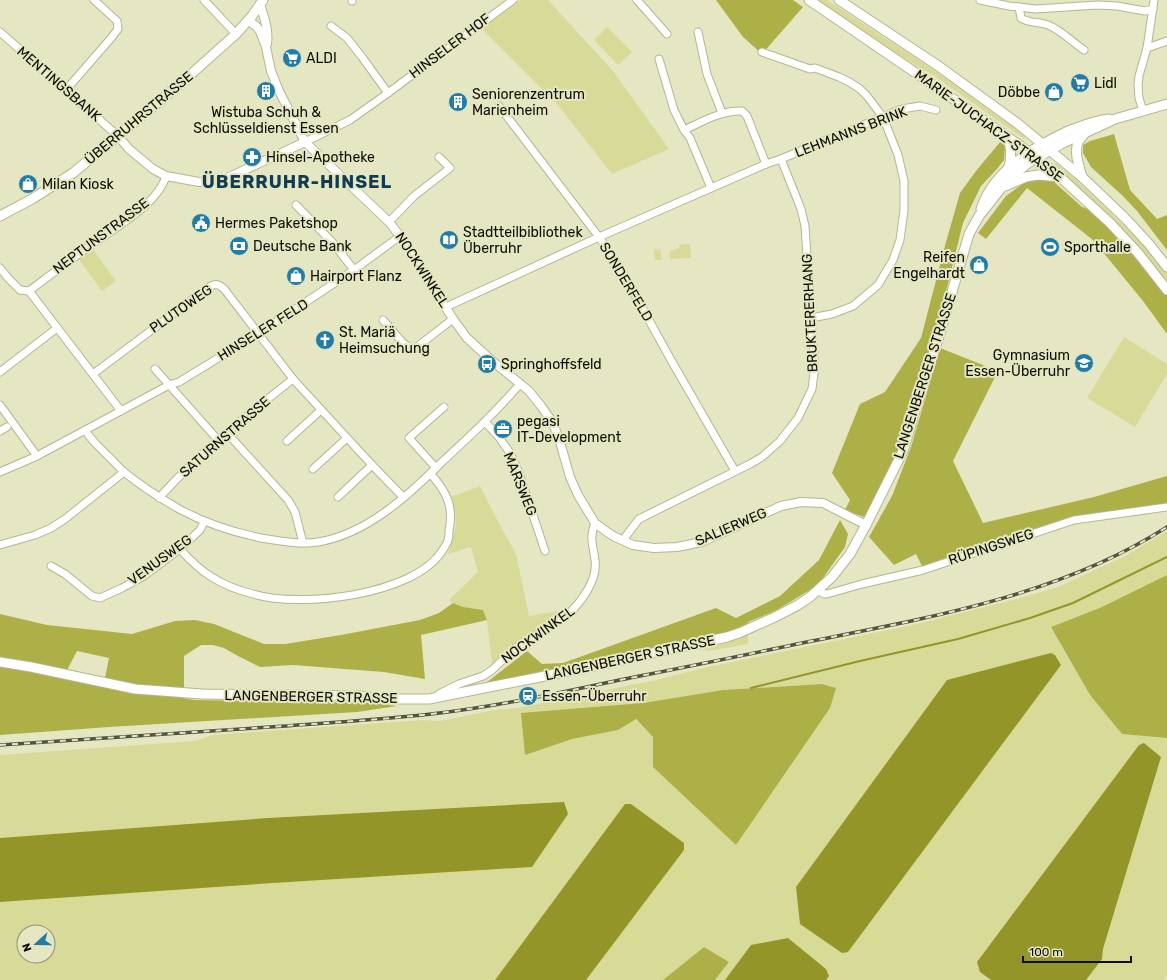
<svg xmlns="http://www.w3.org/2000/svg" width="1167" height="980" font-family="Rubik,sans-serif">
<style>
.green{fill:#d8db98;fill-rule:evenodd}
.forest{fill:#adb047}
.water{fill:#949528}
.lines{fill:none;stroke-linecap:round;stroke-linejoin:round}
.stream{stroke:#949528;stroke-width:2}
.minor-casing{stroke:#b4b691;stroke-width:9}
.tertiary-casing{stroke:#b4b691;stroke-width:10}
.secondary-casing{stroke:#b4b691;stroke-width:11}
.minor{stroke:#fff;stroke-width:7}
.tertiary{stroke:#fff;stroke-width:8}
.secondary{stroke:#fff;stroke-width:9}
.rail-casing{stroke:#525340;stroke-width:3.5}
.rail{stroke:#e4e7c1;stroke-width:2;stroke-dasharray:6;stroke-linecap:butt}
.labels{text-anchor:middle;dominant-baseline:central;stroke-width:4;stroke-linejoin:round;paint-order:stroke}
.street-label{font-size:14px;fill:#0d0d02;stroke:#e4e7c1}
.poi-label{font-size:14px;fill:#0d0d02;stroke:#e4e7c1;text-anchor:start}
.district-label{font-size:18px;font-weight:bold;letter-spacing:1px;fill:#113b51;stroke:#e4e7c1}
</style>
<rect width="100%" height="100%" fill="#e4e7c1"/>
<g class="green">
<path d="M520 0H548L613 71 669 149 612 174 558 105 481 28Z"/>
<path d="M818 0H827L934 70 1026 136 1024 139 933 75C893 53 856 26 818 0Z"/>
<path d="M607 27 632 52 618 65 594 40Z"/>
<path d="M1055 163 1073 177 1139 240 1156 259 1167 274V283C1156 270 1146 255 1135 243 1109 215 1081 189 1051 166Z"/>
<path d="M690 244 691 258 670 259V251L679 248V245Z"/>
<path d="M92 248 116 281 102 291 78 258Z"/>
<path d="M660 249 662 260H655L654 250Z"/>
<path d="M1124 337 1167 364V374L1135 427 1087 398Z"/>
<path d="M480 486 495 516 516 554 529 616 563 610 540 629 505 650 492 664 487 620 483 610C471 608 458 608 449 600L478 572 471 547 448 554 456 527 455 512 451 497Z"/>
<path d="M1167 531V575L1102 607 1051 627 1090 695 1122 734 1167 738V975L1164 980H715L729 962 704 947 663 980H0V755L195 741 213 735 423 720 440 721 494 710 518 708 656 680 707 667 913 625 1017 599 1058 587 1125 556ZM822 684 836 688 653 767V737L635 719 525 754 643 703 723 690ZM24 932H48V956H24Z"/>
<path d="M748 631V644L709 651 687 648Z"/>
</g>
<g class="forest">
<path d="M716 0H793L803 7 762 54 743 37Z"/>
<path d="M1114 134 1130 190 1157 219 1167 215V250L1137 211 1123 196 1091 167 1083 153V145L1090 141Z"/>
<path d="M1001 141 1005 146 1004 160 996 170 981 186 963 223 935 336 914 406 887 481 864 517 845 510 850 500 832 473 860 404 885 392 921 338 946 242 960 193 976 171Z"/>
<path d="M1045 179 1053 181 1082 207 1097 212 1167 294V334L1143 301 1093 240 1027 188 986 239 978 233 1006 196 1025 182Z"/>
<path d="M940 348 998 371 953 461 983 523 1094 497 1167 476V505L1084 516 989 545 922 566 916 554 894 565 869 537 892 496 911 447Z"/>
<path d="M840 520 848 534 845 547 818 585 775 611 750 621 738 630 574 668 486 683 527 651 542 664 563 663 716 608 736 618 780 596 819 560Z"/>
<path d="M1167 575V738L1122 734 1090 695 1051 627 1102 607Z"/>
<path d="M453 603 463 607 483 610 487 620 421 635 425 679 384 672 293 665 260 667 238 656 224 648 213 645H201L184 656V688L131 684 105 678 109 658 77 651 65 674 0 662V614L47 625 132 634 175 621 195 620 214 624 264 644H285L341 635 420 620 439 613Z"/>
<path d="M0 663 135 691 195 700 373 703 397 706 357 712 109 727 0 735Z"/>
<path d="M822 684 836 688 830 708 736 845 653 767V737L636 719 618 730 572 739 525 755 521 713 643 703 723 690Z"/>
<path d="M704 947 729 962 715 980H663Z"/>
</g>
<g class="water">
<path d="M1051 653 1055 655 1061 665 848 952 842 953 800 924 796 887 947 680Z"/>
<path d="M1144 743 1161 757 1103 949 1102 959 1086 980H991L980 972 977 962 1139 745Z"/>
<path d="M564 802 568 814 532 867 273 883 0 902V838L268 818Z"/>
<path d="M625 804H631L684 843V850L586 980H495Z"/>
<path d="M788 938 826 969 829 976 826 980H725L751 945Z"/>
</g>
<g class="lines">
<path class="stream" d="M751 688 860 661 958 639 1030 618 1073 603 1167 557"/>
<g class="minor-casing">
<g id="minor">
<path d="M204 0 236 34"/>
<path d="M637 0 667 34"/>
<path d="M980 0 1009 6 1036 9 1097 5 1117 6 1145 11 1153 9"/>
<path d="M352 1V0"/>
<path d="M1019 7 1021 18C1029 24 1039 21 1048 25 1061 30 1072 42 1084 50"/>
<path d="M331 26 347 38 362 57 388 93"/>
<path d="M0 32 118 136"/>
<path d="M698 32 707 74 715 95 722 113"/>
<path d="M1147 48 1167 41"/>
<path d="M762 52 810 69 815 68 839 77 851 83 860 89 867 96 883 117 898 155 904 181V210L900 240 893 260 878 285 853 306 832 314 811 318"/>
<path d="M659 59 674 110 684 130 690 138 711 188"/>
<path d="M66 90 112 37 118 29 117 21 94 0"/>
<path d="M499 106 599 237 623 273 671 360 735 471"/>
<path d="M1143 111 1139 98 1138 85 1139 76 1147 48 1154 0"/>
<path d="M684 130C702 122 722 110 742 111L747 116 766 164"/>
<path d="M305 142 350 120 388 93 513 0"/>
<path d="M296 205 333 243 354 270"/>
<path d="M389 222 414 196 450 168 439 157"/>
<path d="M0 268 8 278 20 290 29 291C49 276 70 260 91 245 114 229 158 204 166 176"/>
<path d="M29 291 121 411"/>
<path d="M446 307 599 237 766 164 781 159 902 109 920 106 936 110"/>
<path d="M383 320 403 343 413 350 453 319"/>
<path d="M155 369 218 440"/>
<path d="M0 372 57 328"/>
<path d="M93 374 209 287C216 283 219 284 225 290L293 379 372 465 403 497"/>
<path d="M0 405 37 456"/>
<path d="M485 422 498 436 510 453 519 473 545 551"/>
<path d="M85 430C91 440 99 447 107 455 113 460 118 467 124 472 141 486 160 498 179 509 205 523 232 532 261 538 280 541 300 545 318 542 367 534 409 495 443 461 470 436 496 412 520 384"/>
<path d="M0 431 7 427"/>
<path d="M227 433 288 500 295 512 303 543"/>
<path d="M287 441 321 410"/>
<path d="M436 468 409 438 444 407"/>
<path d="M313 469 347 438"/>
<path d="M0 472 37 456 169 385 179 382 264 330 354 270 400 236"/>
<path d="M338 497 372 465"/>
<path d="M159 498C199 453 246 416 293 379"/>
<path d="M624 541 626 536 639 519 750 464 762 457 780 441 798 418 812 389 814 373V354L811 318 805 226 801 209 781 159"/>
<path d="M0 545 35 535 51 528 65 519 124 472"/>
<path d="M180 549C201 573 221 586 253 594 300 608 413 596 442 551 444 548 447 544 448 540 449 538 449 534 449 531 454 506 447 493 431 474"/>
<path d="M51 566 65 574 92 596 100 598 122 588 144 576 180 549 200 530 204 522"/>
<path d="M818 590 824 594H827L862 584 923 570 1074 520 1167 507"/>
<path d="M439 694 459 684 483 676 492 670 515 648 566 616C581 603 598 580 595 560 593 544 589 539 595 523"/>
</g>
</g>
<g class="tertiary-casing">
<g id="tertiary">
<path d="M260 4C264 17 269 30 267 44"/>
<path d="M248 20 257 27 260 31 266 47 271 71 279 91 305 142 389 222 400 236 453 319 467 338 491 360 529 391 541 406 553 423 560 442 570 477 578 495 595 523 607 532 615 537 633 545 654 548 677 547 702 542 781 506 801 502 823 503 866 525"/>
<path d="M118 136 129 149 153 169 166 176 199 182H210L225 179 305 142"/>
</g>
</g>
<g class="secondary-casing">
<g id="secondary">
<path d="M809 0 926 80 1022 147 1060 177 1110 223 1138 253 1167 290"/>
<path d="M839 0 937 65 1017 123 1082 177 1125 218 1149 244 1167 267"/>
<path d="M1008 170C1012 158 1011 149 1008 137"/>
<path d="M1082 177C1079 166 1074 153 1078 142 1080 139 1083 136 1084 134"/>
<path d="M1005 186 1026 177 1038 175 1060 177"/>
<path d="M981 209C994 170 1034 147 1068 131 1082 126 1095 120 1109 119"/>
<path d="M0 216 32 199 73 173 179 85 236 34 252 16 263 0"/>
<path d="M0 662 31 667 135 689 202 694 360 696 382 699H429L575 670 727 637 739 633 775 617 798 605 810 597 832 577 850 554 866 525 903 451 916 408 940 333 969 234 979 216 1002 187 1015 174 1028 163 1061 144 1115 119 1167 104"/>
</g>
</g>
<use href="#minor" class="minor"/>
<use href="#tertiary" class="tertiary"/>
<use href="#secondary" class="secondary"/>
<g class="rail-casing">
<path id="rail" d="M0 745C90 739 180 733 270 727 324 723 378 720 431 714 493 707 554 694 615 681 675 669 736 657 797 644 922 619 1058 597 1167 527"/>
</g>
<use href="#rail" class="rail"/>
</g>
<defs>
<g id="supermarket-disc" transform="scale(1)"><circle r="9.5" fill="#207caa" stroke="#e4e7c1"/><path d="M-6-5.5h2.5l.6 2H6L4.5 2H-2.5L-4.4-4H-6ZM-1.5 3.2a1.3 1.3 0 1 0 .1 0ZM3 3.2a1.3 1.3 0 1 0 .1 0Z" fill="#fff"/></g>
<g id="building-disc" transform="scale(1)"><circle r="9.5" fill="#207caa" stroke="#e4e7c1"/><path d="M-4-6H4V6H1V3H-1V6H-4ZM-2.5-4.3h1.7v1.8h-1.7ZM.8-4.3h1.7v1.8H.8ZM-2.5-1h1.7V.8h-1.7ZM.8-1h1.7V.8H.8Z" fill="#fff"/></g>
<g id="shop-disc" transform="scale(1)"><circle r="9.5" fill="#207caa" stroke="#e4e7c1"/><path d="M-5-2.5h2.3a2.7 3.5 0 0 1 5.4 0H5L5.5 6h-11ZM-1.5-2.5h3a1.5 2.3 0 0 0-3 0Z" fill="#fff"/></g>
<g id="pharmacy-disc" transform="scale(1)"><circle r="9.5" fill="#207caa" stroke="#e4e7c1"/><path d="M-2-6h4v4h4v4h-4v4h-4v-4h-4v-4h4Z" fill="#fff"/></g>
<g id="civic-disc" transform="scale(1)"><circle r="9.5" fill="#207caa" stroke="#e4e7c1"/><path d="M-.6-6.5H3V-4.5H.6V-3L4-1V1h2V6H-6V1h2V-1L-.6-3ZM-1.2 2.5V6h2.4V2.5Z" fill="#fff"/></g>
<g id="library-disc" transform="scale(1)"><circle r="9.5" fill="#207caa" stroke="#e4e7c1"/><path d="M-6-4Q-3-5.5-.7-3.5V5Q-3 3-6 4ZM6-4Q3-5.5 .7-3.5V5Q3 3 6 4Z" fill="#fff"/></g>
<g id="bank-disc" transform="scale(1)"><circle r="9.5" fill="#207caa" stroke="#e4e7c1"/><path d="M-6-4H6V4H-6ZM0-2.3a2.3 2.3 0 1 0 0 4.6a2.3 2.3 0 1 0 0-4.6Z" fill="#fff"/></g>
<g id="stadium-disc" transform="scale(1)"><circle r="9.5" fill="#207caa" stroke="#e4e7c1"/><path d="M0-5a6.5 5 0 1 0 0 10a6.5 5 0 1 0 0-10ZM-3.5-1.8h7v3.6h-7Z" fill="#fff"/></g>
<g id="church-disc" transform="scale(1)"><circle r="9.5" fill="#207caa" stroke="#e4e7c1"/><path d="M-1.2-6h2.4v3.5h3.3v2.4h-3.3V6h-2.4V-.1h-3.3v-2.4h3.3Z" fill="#fff"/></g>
<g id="school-disc" transform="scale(1)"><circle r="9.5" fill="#207caa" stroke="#e4e7c1"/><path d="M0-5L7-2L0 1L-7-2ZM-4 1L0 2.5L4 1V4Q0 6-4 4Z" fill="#fff"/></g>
<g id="bus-disc" transform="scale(1)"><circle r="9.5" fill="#207caa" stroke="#e4e7c1"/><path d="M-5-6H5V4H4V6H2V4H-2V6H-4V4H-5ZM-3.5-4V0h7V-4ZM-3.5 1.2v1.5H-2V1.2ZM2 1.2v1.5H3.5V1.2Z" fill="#fff"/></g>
<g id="office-disc" transform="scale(1)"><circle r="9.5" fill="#207caa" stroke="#e4e7c1"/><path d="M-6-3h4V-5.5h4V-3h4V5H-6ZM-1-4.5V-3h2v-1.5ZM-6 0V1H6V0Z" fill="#fff"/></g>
<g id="station-disc" transform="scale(1)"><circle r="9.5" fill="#207caa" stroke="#e4e7c1"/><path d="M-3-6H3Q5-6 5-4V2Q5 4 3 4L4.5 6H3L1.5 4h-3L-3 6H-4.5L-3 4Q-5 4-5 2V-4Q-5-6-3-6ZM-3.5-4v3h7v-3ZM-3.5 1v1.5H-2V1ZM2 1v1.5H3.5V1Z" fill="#fff"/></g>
</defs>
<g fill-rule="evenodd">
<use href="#supermarket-disc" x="292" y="58"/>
<use href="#supermarket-disc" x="1080" y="83"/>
<use href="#building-disc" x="266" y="91"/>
<use href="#shop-disc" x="1054" y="92"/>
<use href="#building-disc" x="458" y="102"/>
<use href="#pharmacy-disc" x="252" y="157"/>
<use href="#shop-disc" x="28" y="184"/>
<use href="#civic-disc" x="201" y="223"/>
<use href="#library-disc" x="449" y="240"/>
<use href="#bank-disc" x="239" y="246"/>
<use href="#stadium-disc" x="1050" y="247"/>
<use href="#shop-disc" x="979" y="265"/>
<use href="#shop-disc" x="296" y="276"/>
<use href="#church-disc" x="325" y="340"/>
<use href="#school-disc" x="1084" y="363"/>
<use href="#bus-disc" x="487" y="364"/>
<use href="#office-disc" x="503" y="429"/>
<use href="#station-disc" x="528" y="696"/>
</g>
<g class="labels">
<g class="street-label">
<text transform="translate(450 46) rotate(-37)">HINSELER HOF</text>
<text transform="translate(59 84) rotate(41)">MENTINGSBANK</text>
<text transform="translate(139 118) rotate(-40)">ÜBERRUHRSTRASSE</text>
<text transform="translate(989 126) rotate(36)">MARIE-JUCHACZ-STRASSE</text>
<text transform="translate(851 132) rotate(-21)">LEHMANNS BRINK</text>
<text transform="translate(101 236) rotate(-37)">NEPTUNSTRASSE</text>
<text transform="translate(422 270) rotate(57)">NOCKWINKEL</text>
<text transform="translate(626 282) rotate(59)">SONDERFELD</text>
<text transform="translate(181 309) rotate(-35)">PLUTOWEG</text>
<text transform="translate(810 313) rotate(-93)">BRUKTERERHANG</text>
<text transform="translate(263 330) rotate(-32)">HINSELER FELD</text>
<text transform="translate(925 376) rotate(-72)">LANGENBERGER STRASSE</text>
<text transform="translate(225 437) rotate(-41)">SATURNSTRASSE</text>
<text transform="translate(520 484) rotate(68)">MARSWEG</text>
<text transform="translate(731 527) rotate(-23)">SALIERWEG</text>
<text transform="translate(991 547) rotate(-18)">RÜPINGSWEG</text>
<text transform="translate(160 560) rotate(-36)">VENUSWEG</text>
<text transform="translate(538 635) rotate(-36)">NOCKWINKEL</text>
<text transform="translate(630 658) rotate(-12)">LANGENBERGER STRASSE</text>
<text transform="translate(311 697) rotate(1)">LANGENBERGER STRASSE</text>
</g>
<g class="poi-label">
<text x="306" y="58">ALDI</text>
<text x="1094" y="83">Lidl</text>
<text x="1040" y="92" text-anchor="end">Döbbe</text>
<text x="472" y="94">Seniorenzentrum<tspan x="472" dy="16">Marienheim</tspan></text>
<text x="266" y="112" text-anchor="middle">Wistuba Schuh &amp;<tspan x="266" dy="16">Schlüsseldienst Essen</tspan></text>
<text x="266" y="157">Hinsel-Apotheke</text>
<text x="42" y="184">Milan Kiosk</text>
<text x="215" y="223">Hermes Paketshop</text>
<text x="463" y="232">Stadtteilbibliothek<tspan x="463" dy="16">Überruhr</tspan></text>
<text x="253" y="246">Deutsche Bank</text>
<text x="1064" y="247">Sporthalle</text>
<text x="965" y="257" text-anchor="end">Reifen<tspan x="965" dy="16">Engelhardt</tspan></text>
<text x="310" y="276">Hairport Flanz</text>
<text x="339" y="332">St. Mariä<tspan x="339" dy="16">Heimsuchung</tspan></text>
<text x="1070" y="355" text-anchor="end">Gymnasium<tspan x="1070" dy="16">Essen-Überruhr</tspan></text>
<text x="501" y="364">Springhoffsfeld</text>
<text x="517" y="421">pegasi<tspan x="517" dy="16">IT-Development</tspan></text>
<text x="542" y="696">Essen-Überruhr</text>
</g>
<g class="district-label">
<text x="297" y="182">ÜBERRUHR-HINSEL</text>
</g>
</g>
<g transform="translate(36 944) rotate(249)"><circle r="19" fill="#e4e7c1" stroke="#8e9075"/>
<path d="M0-3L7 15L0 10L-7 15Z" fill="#207caa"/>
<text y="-6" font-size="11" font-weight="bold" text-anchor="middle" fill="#0d0d02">N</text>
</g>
<path d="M1023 956v6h108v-6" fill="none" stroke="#0d0d02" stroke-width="2"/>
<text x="1029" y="956" font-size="12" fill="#0d0d02" stroke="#e4e7c1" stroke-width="3" paint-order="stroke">100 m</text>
</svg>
